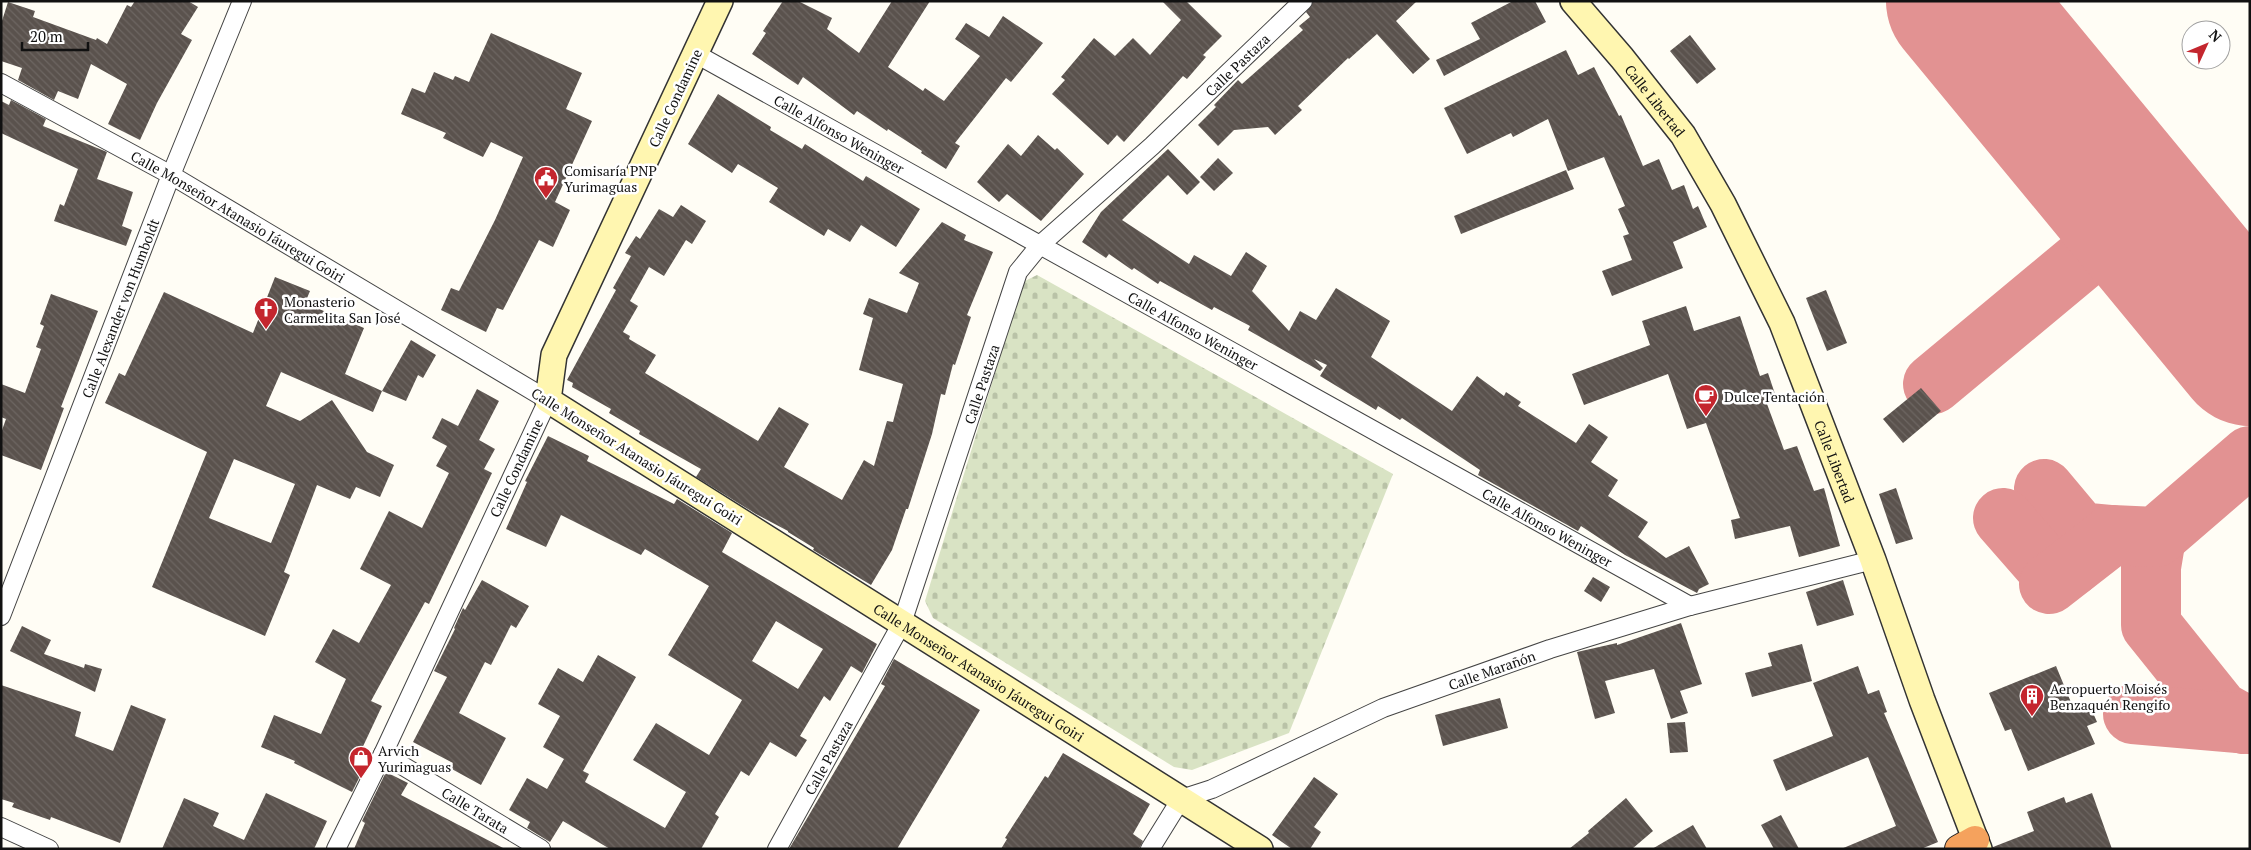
<svg xmlns="http://www.w3.org/2000/svg" width="2251" height="850" font-family="'PT Serif',serif">
<style>
.cemetery{fill:url(#cemetery-stones)}
.lines{fill:none;stroke-linecap:round;stroke-linejoin:round}
.taxiway{stroke:#e29292;stroke-width:60}
.runway{stroke:#e29292;stroke-width:150}
.building{fill:url(#building-back-hatch);fill-rule:evenodd}
.street-casing{stroke:#444;stroke-width:20}
.secondary-casing{stroke:#333;stroke-width:28}
.highway-casing{stroke:#222;stroke-width:30}
.street{stroke:#fff;stroke-width:18}
.secondary{stroke:#fff6b0;stroke-width:25}
.highway{stroke:#f5a25d;stroke-width:28}
.labels{text-anchor:middle;dominant-baseline:central;stroke-width:5;stroke-linejoin:round;paint-order:stroke}
.street-label{font-size:14px;fill:#111;stroke:#fff}
.poi-label{font-size:14px;fill:#111;stroke:#fff;text-anchor:start}
</style>
<defs>
<pattern id="cemetery-stones" width="16" height="16" patternUnits="userSpaceOnUse" patternTransform="scale(1.25)"><rect width="16" height="16" fill="#d9e3c4"/><path d="M2 7V4a2 2 0 0 1 4 0v3zM10 15v-3a2 2 0 0 1 4 0v3z" fill="#b9c2a7"/></pattern>
<pattern id="building-back-hatch" width="6" height="6" patternUnits="userSpaceOnUse" patternTransform="scale(1.25)"><rect width="6" height="6" fill="#5a524d"/><path d="M-1 5l2 2M0 0l6 6M5-1l2 2" fill="none" stroke="#6d6662"/></pattern>
</defs>
<rect width="100%" height="100%" fill="#fffdf5"/>
<path class="cemetery" d="M1037 275 1393 474 1289 733 1192 770 1174 767 933 618 925 601 1023 282Z"/>
<g class="lines">
<g class="taxiway">
<path d="M2111 236 2165 249"/>
<path d="M1933 384 2111 236V188"/>
<path d="M2044 489 2080 532 2112 535"/>
<path d="M2003 518 2045 566H2072"/>
<path d="M2156 537 2151 567V625L2220 711 2243 724"/>
<path d="M2049 584 2112 535 2156 537 2250 456"/>
<path d="M2133 714 2250 724"/>
</g>
<path class="runway" d="M1961 1 2250 351"/>
</g>
<g class="building">
<path d="M135 1H188L198 7 181 34 192 40 157 103 140 140 108 124 127 84 91 64 78 99 58 91 54 100 18 80 22 68 1 61V24L8 2 35 11 33 17 96 40 97 38 107 44 127 5 131 7Z"/>
<path d="M783 1H798L832 18 827 29 859 53 892 1H930L888 67 923 91 925 88 944 101 980 56 955 39 966 23 989 37 1003 16 1043 43 1011 82 1006 78 955 143 960 146 946 169 921 153 922 151 888 129 887 131 857 111 854 115 803 77 798 85 752 54 766 33 763 31Z"/>
<path d="M1162 1H1186L1222 36 1203 55 1206 57 1187 79 1183 76 1124 142 1117 135 1108 145 1052 94 1065 80 1061 77 1094 38 1115 56 1133 38 1150 55 1181 20Z"/>
<path d="M1313 1H1417L1396 21 1430 59 1413 74 1377 34 1349 59 1348 58 1298 106 1302 110 1275 135 1268 127 1234 130 1218 146 1198 125 1216 107 1214 105 1238 80 1242 84 1303 30 1299 26 1310 17 1306 12Z"/>
<path d="M1513 1H1535L1546 22 1444 76 1436 60 1480 39 1471 23Z"/>
<path d="M491 33 582 73 566 109 592 121 555 202 570 210 553 247 539 240 503 310 497 308 486 332 441 310 451 288 459 291 495 220 523 157 491 142 483 157 443 138 446 133 401 114 412 88 425 93 434 72 453 80 455 76 469 82Z"/>
<path d="M1690 35 1716 69 1697 84 1670 51Z"/>
<path d="M1566 50 1578 75 1594 67 1619 116 1621 115 1643 166 1659 159 1672 190 1684 185 1693 209 1698 206 1707 227 1673 242 1683 268 1612 296 1602 271 1632 260 1623 236 1629 234 1618 209 1625 206 1604 157 1568 171 1548 119 1513 137 1511 133 1467 154 1444 108Z"/>
<path d="M718 94 771 127 770 130 802 149 805 144 863 181 866 176 920 209 896 247 861 225 850 242 828 229 824 236 769 202 778 188 738 164 732 173 688 144Z"/>
<path d="M11 100 46 119 43 126 107 152 97 179 133 192 122 226 132 230 126 246 54 221 60 204 64 206 78 169 1 133V101L9 105Z"/>
<path d="M1038 135 1055 150 1057 148 1084 174 1041 221 1007 194 999 202 977 182 1008 144 1021 156Z"/>
<path d="M1168 149 1200 182 1187 195 1168 175 1122 220 1189 264 1194 255 1231 276 1246 252 1267 266 1252 291 1289 331 1300 311 1316 320 1336 288 1390 321 1371 357 1452 411 1477 376 1504 396 1506 392 1521 402 1518 406 1576 443 1589 424 1608 437 1591 462 1618 480 1608 496 1648 522 1638 537 1666 558 1689 546 1709 584 1699 589 1697 593 1625 555 1581 526 1578 531 1478 475 1480 470 1402 418 1400 420 1378 406 1376 410 1320 376 1327 365 1314 359 1323 368 1320 371 1248 330 1250 326 1214 307 1212 310 1160 281 1158 284 1134 268 1132 270 1109 254 1106 258 1082 242 1101 212Z"/>
<path d="M1218 158 1233 173 1214 191 1200 177Z"/>
<path d="M1566 170 1574 189 1461 234 1454 216Z"/>
<path d="M681 205 706 221 692 244 686 240 664 276 649 267 630 301 638 306 623 332 630 336 629 339 656 355 645 373 758 441 779 407 809 424 784 467 842 500 864 460 874 466 887 421 893 422 903 384 859 370 873 318 863 314 869 298 907 313 919 283 899 273 942 222 966 235 964 240 993 252 967 315 971 317 955 365 953 364 945 395 941 394 932 434 908 509H906L892 550 871 585 813 550 814 548 788 532V531L756 514 696 477 701 469 639 434 640 431 609 413 611 409 572 387 573 383 567 380 616 290 613 288 631 256 625 253 636 236 640 239 659 209 673 217Z"/>
<path d="M275 277 310 291 305 303 364 328 345 374 382 391 411 340 436 355 423 378 418 375 406 401 382 391 373 412 281 372 266 406 300 421 332 400 367 452 394 465 380 497 356 487 350 499 317 485 284 572 290 575 265 636 152 587 207 452 105 403 119 373 125 376 164 292 253 333ZM234 459 295 484 271 543 209 518Z"/>
<path d="M1826 290 1847 343 1827 351 1806 298Z"/>
<path d="M51 294 98 311 61 407 64 408 41 470 1 455V433L6 419 1 417V384L25 393 41 349 36 347 44 326 40 324Z"/>
<path d="M1686 306 1694 331 1740 316 1760 376 1768 373 1777 400 1767 404 1784 450 1797 446 1814 491 1824 488 1840 546 1799 557 1790 526 1735 539 1731 520 1740 518 1706 423 1687 429 1668 374 1584 405 1572 374 1650 345 1642 321Z"/>
<path d="M1921 388 1941 411 1903 443 1883 419Z"/>
<path d="M477 389 499 401 479 440 495 449 484 469 492 473 429 604 425 602 371 701 382 706 358 757 367 762 352 792 294 763 295 761 261 747 274 715 321 734 346 679 315 662 333 629 359 643 391 585 360 569 389 511 422 528 449 473 436 466 447 446 432 438 442 418 458 426Z"/>
<path d="M548 436 589 456 587 461 674 504 677 499 682 502 732 533 722 552 877 644 862 673 851 666 830 701 824 696 800 736 807 740 796 757 770 742 749 776 741 771 715 814 719 817 701 849H610L563 821 550 842 527 828 530 822 509 810 527 778 547 789 564 759 543 747 560 716 538 704 558 668 583 682 598 655 636 677 583 771 589 774 585 782 665 828 686 792 633 760 656 723 709 755 742 700 668 655 709 586 645 549 641 555 561 515 546 547 506 529 527 482 525 481ZM776 621 823 649 798 689 752 661Z"/>
<path d="M1896 488 1913 539 1896 544 1879 494Z"/>
<path d="M1593 577 1610 587 1601 602 1584 591Z"/>
<path d="M482 580 529 606 516 628 511 625 491 665 485 662 459 713 506 738 481 785 450 768 453 763 413 742 447 677 434 671 455 629 454 628 463 608 465 610Z"/>
<path d="M1843 580 1854 615 1817 626 1806 592Z"/>
<path d="M1681 623 1702 684 1680 691 1688 713 1671 719 1654 669 1605 681 1615 713 1595 719 1577 652 1617 643V645Z"/>
<path d="M22 626 51 640 44 654 84 668 85 664 102 669 95 692 10 651Z"/>
<path d="M1802 644 1812 681 1752 697 1745 673 1772 666 1768 653Z"/>
<path d="M894 659 980 710 897 849H789L885 686 881 684Z"/>
<path d="M1858 666 1868 694 1879 690 1887 712 1884 713 1938 842 1921 849H1841L1896 826 1868 757 1786 791 1773 760 1833 736 1813 683Z"/>
<path d="M2056 666 2075 712 2090 706 2097 722 2087 726 2095 744 2028 771 2011 729 2005 731 1989 693Z"/>
<path d="M1 685 81 712 75 736 113 751 131 705 166 719 120 843 51 817 50 820 12 807 14 803 1 799Z"/>
<path d="M1500 698 1508 728 1443 746 1435 715Z"/>
<path d="M1685 722 1688 752 1670 753 1667 723Z"/>
<path d="M1063 753 1150 804 1133 834 1143 841 1139 849H1001L1007 839 1005 838 1045 776 1048 778Z"/>
<path d="M386 772 408 783 401 795 505 849H354L365 823 362 821Z"/>
<path d="M1314 777 1338 794 1314 827 1321 832 1310 849H1292L1272 835Z"/>
<path d="M266 793 327 821 314 849H162L184 798 219 813 213 826 244 840Z"/>
<path d="M2092 793 2112 849H1993V847L2034 831 2027 812 2064 797 2066 803Z"/>
<path d="M1626 798 1653 831 1632 849H1569L1589 833 1588 831Z"/>
<path d="M1781 815 1799 849H1774L1761 825Z"/>
<path d="M1693 825 1707 849H1652Z"/>
</g>
<g class="lines">
<g class="street-casing">
<g id="street">
<path id="s1" d="M696 54 1690 606"/>
<path id="s2" d="M1 83 171 175 548 400 383 754 336 849"/>
<path id="s3" d="M1 616 171 175 242 1"/>
<path id="s4" d="M383 754 541 849"/>
<path d="M1 827 49 849"/>
<path id="s5" d="M777 849 902 623 1018 272 1040 245 1152 146 1303 1"/>
<path id="s6" d="M1150 849 1181 799 1212 789 1383 708 1550 649 1690 606 1873 560"/>
</g>
</g>
<g class="secondary-casing">
<g id="secondary">
<path id="s7" d="M720 1 554 355 548 400 1260 849"/>
<path id="s8" d="M1573 1 1622 58 1683 135 1723 204 1782 323 1873 560 1922 700 1979 849"/>
</g>
</g>
<g class="highway-casing">
<path id="highway" d="M1959 849 1975 840"/>
</g>
<use href="#street" class="street"/>
<use href="#secondary" class="secondary"/>
<use href="#highway" class="highway"/>
</g>
<defs>
<g id="civic-pin" transform="scale(1.25)"><path d="M0 17L-7.5 6A9.5 9.5 0 1 1 7.5 6Z" fill="#c4262e" stroke="#fff"/><path d="M-.6-6.5H3V-4.5H.6V-3L4-1V1h2V6H-6V1h2V-1L-.6-3ZM-1.2 2.5V6h2.4V2.5Z" fill="#fff"/></g>
<g id="church-pin" transform="scale(1.25)"><path d="M0 17L-7.5 6A9.5 9.5 0 1 1 7.5 6Z" fill="#c4262e" stroke="#fff"/><path d="M-1.2-6h2.4v3.5h3.3v2.4h-3.3V6h-2.4V-.1h-3.3v-2.4h3.3Z" fill="#fff"/></g>
<g id="cafe-pin" transform="scale(1.25)"><path d="M0 17L-7.5 6A9.5 9.5 0 1 1 7.5 6Z" fill="#c4262e" stroke="#fff"/><path d="M-5.5-4.5H6V0H3Q3 3.5 0 3.5H-2.5Q-5.5 3.5-5.5 0ZM3-3.2v2h1.7v-2ZM-6 4.5H4V6H-6Z" fill="#fff"/></g>
<g id="building-pin" transform="scale(1.25)"><path d="M0 17L-7.5 6A9.5 9.5 0 1 1 7.5 6Z" fill="#c4262e" stroke="#fff"/><path d="M-4-6H4V6H1V3H-1V6H-4ZM-2.5-4.3h1.7v1.8h-1.7ZM.8-4.3h1.7v1.8H.8ZM-2.5-1h1.7V.8h-1.7ZM.8-1h1.7V.8H.8Z" fill="#fff"/></g>
<g id="shop-pin" transform="scale(1.25)"><path d="M0 17L-7.5 6A9.5 9.5 0 1 1 7.5 6Z" fill="#c4262e" stroke="#fff"/><path d="M-5-2.5h2.3a2.7 3.5 0 0 1 5.4 0H5L5.5 6h-11ZM-1.5-2.5h3a1.5 2.3 0 0 0-3 0Z" fill="#fff"/></g>
</defs>
<g fill-rule="evenodd">
<use href="#civic-pin" x="546" y="178"/>
<use href="#church-pin" x="266" y="309"/>
<use href="#cafe-pin" x="1706" y="396"/>
<use href="#building-pin" x="2032" y="696"/>
<use href="#shop-pin" x="361" y="758"/>
</g>
<g class="labels">
<g class="street-label">
<text stroke="none"><textPath href="#s5" startOffset="930">Calle Pastaza</textPath></text>
<text transform="translate(675 98) rotate(-65)">Calle Condamine</text>
<text stroke="none"><textPath href="#s8" startOffset="129">Calle Libertad</textPath></text>
<text stroke="none"><textPath href="#s1" startOffset="164">Calle Alfonso Weninger</textPath></text>
<text stroke="none"><textPath href="#s2" startOffset="272">Calle Monseñor Atanasio Jáuregui Goiri</textPath></text>
<text stroke="none"><textPath href="#s3" startOffset="330">Calle Alexander von Humboldt</textPath></text>
<text stroke="none"><textPath href="#s1" startOffset="569">Calle Alfonso Weninger</textPath></text>
<text stroke="none"><textPath href="#s5" startOffset="510">Calle Pastaza</textPath></text>
<text transform="translate(637 456) rotate(32)">Calle Monseñor Atanasio Jáuregui Goiri</text>
<text stroke="none"><textPath href="#s8" startOffset="534">Calle Libertad</textPath></text>
<text transform="translate(516 468) rotate(-65)">Calle Condamine</text>
<text stroke="none"><textPath href="#s1" startOffset="974">Calle Alfonso Weninger</textPath></text>
<text stroke="none"><textPath href="#s6" startOffset="396">Calle Marañón</textPath></text>
<text stroke="none"><textPath href="#s7" startOffset="946">Calle Monseñor Atanasio Jáuregui Goiri</textPath></text>
<text stroke="none"><textPath href="#s5" startOffset="105">Calle Pastaza</textPath></text>
<text stroke="none"><textPath href="#s4" startOffset="108">Calle Tarata</textPath></text>
</g>
<g class="poi-label">
<text x="564" y="170">Comisaría PNP<tspan x="564" dy="16">Yurimaguas</tspan></text>
<text x="284" y="301">Monasterio<tspan x="284" dy="16">Carmelita San José</tspan></text>
<text x="1724" y="396">Dulce Tentación</text>
<text x="2050" y="688">Aeropuerto Moisés<tspan x="2050" dy="16">Benzaquén Rengifo</tspan></text>
<text x="378" y="750">Arvich<tspan x="378" dy="16">Yurimaguas</tspan></text>
</g>
</g>
<rect width="2251" height="850" fill="none" stroke="#111111" stroke-width="5"/>
<g transform="translate(2206 45) rotate(46)"><circle r="24" fill="#ffffff" stroke="#a0a0a0"/>
<path d="M0-4L9 19L0 12L-9 19Z" fill="#c4262e"/>
<text y="-8" font-size="14" font-weight="bold" text-anchor="middle" fill="#111111">N</text>
</g>
<path d="M22 42v8h66v-8" fill="none" stroke="#111111" stroke-width="2.5"/>
<text x="30" y="42" font-size="15" fill="#111111" stroke="#ffffff" stroke-width="4" paint-order="stroke">20 m</text>
</svg>
